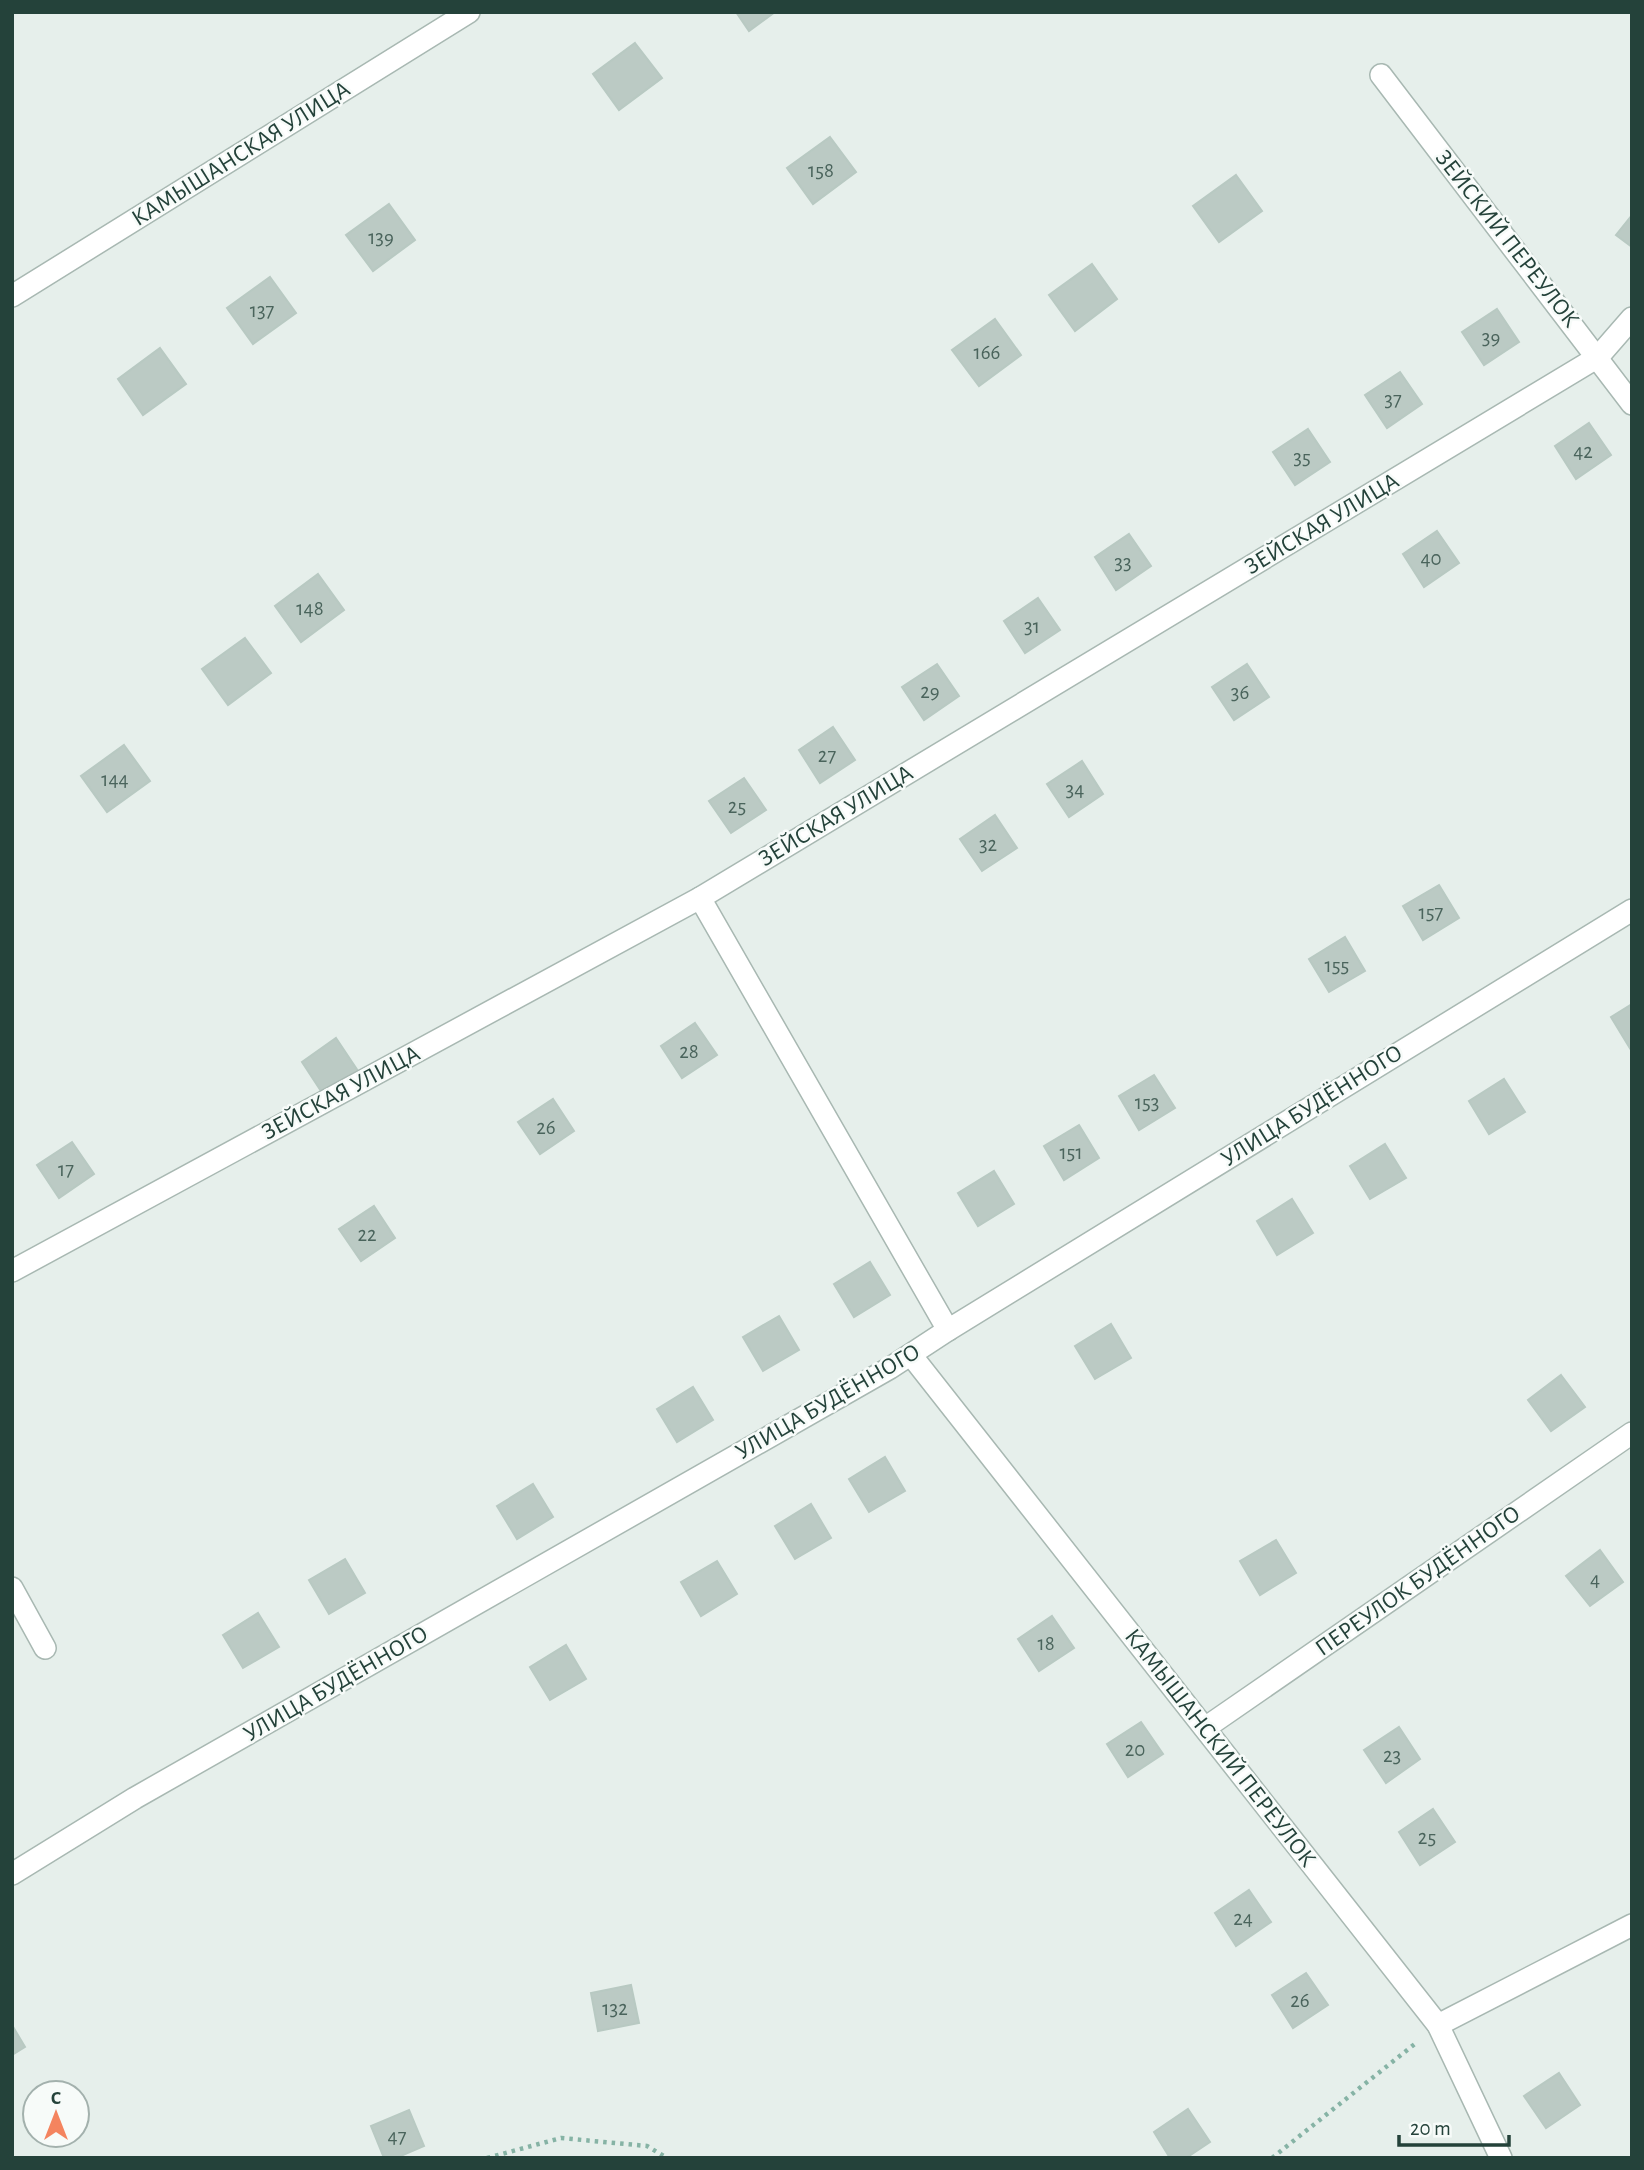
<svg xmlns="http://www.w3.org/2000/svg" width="1644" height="2170" font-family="'Alegreya Sans',sans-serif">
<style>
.building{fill:#bbcac4;stroke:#b8c9c2;stroke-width:2}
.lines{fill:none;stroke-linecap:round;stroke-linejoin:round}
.minor-casing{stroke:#a8b8b2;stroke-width:24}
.path{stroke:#86b3a5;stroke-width:4.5;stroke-dasharray:3.5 5;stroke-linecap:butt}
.minor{stroke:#fff;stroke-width:21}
.labels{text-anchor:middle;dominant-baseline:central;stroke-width:5;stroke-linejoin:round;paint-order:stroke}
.number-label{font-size:21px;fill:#4a645c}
.street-label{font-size:24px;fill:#24423a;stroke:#f7fbf9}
</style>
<rect width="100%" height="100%" fill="#e6efeb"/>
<g class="building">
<path d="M736 12H775L749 31Z"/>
<path d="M635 43 662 78 619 110 593 74Z"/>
<path d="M830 137 856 172 813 204 787 168Z"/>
<path d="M1236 175 1262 211 1219 242 1193 206Z"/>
<path d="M389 204 415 240 373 271 346 235Z"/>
<path d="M1632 215V247L1616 235Z"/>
<path d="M1092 264 1117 299 1075 331 1049 295Z"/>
<path d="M270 277 296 313 253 344 227 308Z"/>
<path d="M1497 309 1519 342 1484 365 1462 332Z"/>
<path d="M995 319 1021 355 979 386 952 350Z"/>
<path d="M160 348 186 384 143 415 118 379Z"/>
<path d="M1400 372 1422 404 1387 428 1365 395Z"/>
<path d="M1589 423 1611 455 1576 479 1555 446Z"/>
<path d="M1308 429 1330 462 1295 485 1273 452Z"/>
<path d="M1437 531 1459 563 1424 587 1403 554Z"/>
<path d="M1129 534 1151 566 1116 590 1095 557Z"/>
<path d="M318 574 344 610 301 642 275 606Z"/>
<path d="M1038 598 1060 630 1025 653 1004 621Z"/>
<path d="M245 638 271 673 228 705 202 669Z"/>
<path d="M937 664 959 696 924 720 902 687Z"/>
<path d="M1247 664 1269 697 1234 720 1212 687Z"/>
<path d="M833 727 855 760 820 783 799 750Z"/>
<path d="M124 745 150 781 107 812 81 776Z"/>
<path d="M1082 761 1103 794 1069 817 1047 784Z"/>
<path d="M744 778 766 810 731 833 709 801Z"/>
<path d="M995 815 1017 848 982 871 960 839Z"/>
<path d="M1439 885 1459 918 1423 940 1403 906Z"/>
<path d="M1345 937 1365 971 1329 992 1309 959Z"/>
<path d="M1632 1004V1050H1631L1611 1017Z"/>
<path d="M695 1023 717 1055 682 1078 661 1046Z"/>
<path d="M336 1038 358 1071 323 1094 302 1062Z"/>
<path d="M1154 1075 1175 1108 1139 1130 1119 1096Z"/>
<path d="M1504 1079 1525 1112 1489 1134 1469 1101Z"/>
<path d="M553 1099 574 1131 540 1154 518 1122Z"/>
<path d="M1079 1125 1099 1158 1064 1180 1044 1146Z"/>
<path d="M72 1142 94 1174 59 1198 37 1165Z"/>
<path d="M1385 1144 1406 1178 1370 1199 1350 1166Z"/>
<path d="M994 1171 1014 1204 978 1226 958 1193Z"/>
<path d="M1292 1199 1313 1233 1277 1255 1257 1221Z"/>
<path d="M374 1206 395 1238 361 1261 339 1229Z"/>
<path d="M870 1262 890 1295 854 1317 834 1284Z"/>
<path d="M779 1316 799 1350 763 1371 743 1337Z"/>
<path d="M1111 1324 1131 1358 1095 1379 1075 1346Z"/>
<path d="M1561 1375 1585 1407 1551 1431 1528 1400Z"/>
<path d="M693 1387 713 1420 677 1442 657 1409Z"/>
<path d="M885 1457 905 1491 869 1512 849 1479Z"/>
<path d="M533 1484 553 1517 517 1539 497 1506Z"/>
<path d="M811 1504 831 1538 795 1559 775 1526Z"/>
<path d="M1276 1540 1296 1573 1260 1595 1240 1561Z"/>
<path d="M1600 1550 1623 1582 1590 1606 1566 1576Z"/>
<path d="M345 1559 365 1593 329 1614 309 1580Z"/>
<path d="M717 1561 737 1594 701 1616 681 1582Z"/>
<path d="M258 1613 279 1647 243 1668 223 1635Z"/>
<path d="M1052 1616 1074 1648 1039 1671 1018 1639Z"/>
<path d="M566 1645 586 1679 550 1700 530 1667Z"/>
<path d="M1141 1722 1163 1754 1128 1777 1107 1744Z"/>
<path d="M1399 1727 1420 1759 1386 1783 1364 1750Z"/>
<path d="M1433 1809 1455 1842 1420 1865 1399 1832Z"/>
<path d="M1249 1890 1271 1922 1236 1946 1215 1913Z"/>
<path d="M1306 1973 1328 2005 1293 2028 1272 1995Z"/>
<path d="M631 1985 639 2023 598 2031 591 1993Z"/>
<path d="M12 2025 25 2047 12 2055Z"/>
<path d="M1559 2073 1580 2105 1546 2128 1524 2096Z"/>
<path d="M1188 2109 1210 2142 1186 2158H1170L1154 2132Z"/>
<path d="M409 2110 424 2146 396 2158H384L371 2126Z"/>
</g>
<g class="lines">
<g class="minor-casing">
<g id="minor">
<path d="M1381 75 1632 404"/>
<path d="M12 296 469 12"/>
<path d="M700 898 948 1330"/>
<path d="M12 1271 700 898 1598 357 1632 318"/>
<path d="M911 1355 1438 2025 1501 2158"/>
<path d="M12 1588 45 1648"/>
<path d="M1205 1728 1632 1433"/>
<path d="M12 1874 135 1798 890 1368 948 1330 1632 910"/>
<path d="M1438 2025 1632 1925"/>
</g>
</g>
<g class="path">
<path d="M487 2158 561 2138 647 2146 667 2158"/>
<path d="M1272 2158 1416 2043"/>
</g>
<use href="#minor" class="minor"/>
</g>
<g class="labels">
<g class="number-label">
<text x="821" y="170">158</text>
<text x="381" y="237">139</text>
<text x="262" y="310">137</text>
<text x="1491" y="337">39</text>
<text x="987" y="352">166</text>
<text x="1393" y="399">37</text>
<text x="1583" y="451">42</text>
<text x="1302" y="457">35</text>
<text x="1431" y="558">40</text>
<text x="1123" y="562">33</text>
<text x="310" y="608">148</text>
<text x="1032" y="626">31</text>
<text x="930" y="691">29</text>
<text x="1240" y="692">36</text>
<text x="827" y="755">27</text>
<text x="115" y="779">144</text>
<text x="1075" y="789">34</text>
<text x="737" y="806">25</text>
<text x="988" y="844">32</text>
<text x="1431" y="912">157</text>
<text x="1337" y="965">155</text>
<text x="689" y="1051">28</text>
<text x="1147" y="1102">153</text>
<text x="546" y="1127">26</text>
<text x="1071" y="1152">151</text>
<text x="66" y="1169">17</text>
<text x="367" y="1234">22</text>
<text x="1595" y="1579">4</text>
<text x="1046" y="1643">18</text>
<text x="1135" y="1749">20</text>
<text x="1392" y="1755">23</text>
<text x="1427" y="1837">25</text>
<text x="1243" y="1918">24</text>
<text x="1300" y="2000">26</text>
<text x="615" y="2008">132</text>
<text x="397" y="2136">47</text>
</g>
<g class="street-label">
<text transform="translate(241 154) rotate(-32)">КАМЫШАНСКАЯ УЛИЦА</text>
<text transform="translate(1507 239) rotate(52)">ЗЕЙСКИЙ ПЕРЕУЛОК</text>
<text transform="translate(1322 524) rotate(-31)">ЗЕЙСКАЯ УЛИЦА</text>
<text transform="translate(836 816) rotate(-31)">ЗЕЙСКАЯ УЛИЦА</text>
<text transform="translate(341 1093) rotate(-28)">ЗЕЙСКАЯ УЛИЦА</text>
<text transform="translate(1312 1106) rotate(-32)">УЛИЦА БУДЁННОГО</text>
<text transform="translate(828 1402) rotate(-30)">УЛИЦА БУДЁННОГО</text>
<text transform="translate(1418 1581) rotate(-35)">ПЕРЕУЛОК БУДЁННОГО</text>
<text transform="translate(336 1684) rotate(-30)">УЛИЦА БУДЁННОГО</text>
<text transform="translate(1220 1748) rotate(52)">КАМЫШАНСКИЙ ПЕРЕУЛОК</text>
</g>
</g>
<rect width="1644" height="2170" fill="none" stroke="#24423a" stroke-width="28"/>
<g transform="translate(56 2114)"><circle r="33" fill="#f7fbf9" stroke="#a3b1ad" stroke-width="2"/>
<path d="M0-5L12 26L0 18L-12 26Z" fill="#f4845f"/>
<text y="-10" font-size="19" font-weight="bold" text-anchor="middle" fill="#24423a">С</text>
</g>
<path d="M1399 2135v10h110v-10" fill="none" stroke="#24423a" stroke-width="3.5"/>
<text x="1410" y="2135" font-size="21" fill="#24423a" stroke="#f7fbf9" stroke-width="5" paint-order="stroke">20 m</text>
</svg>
